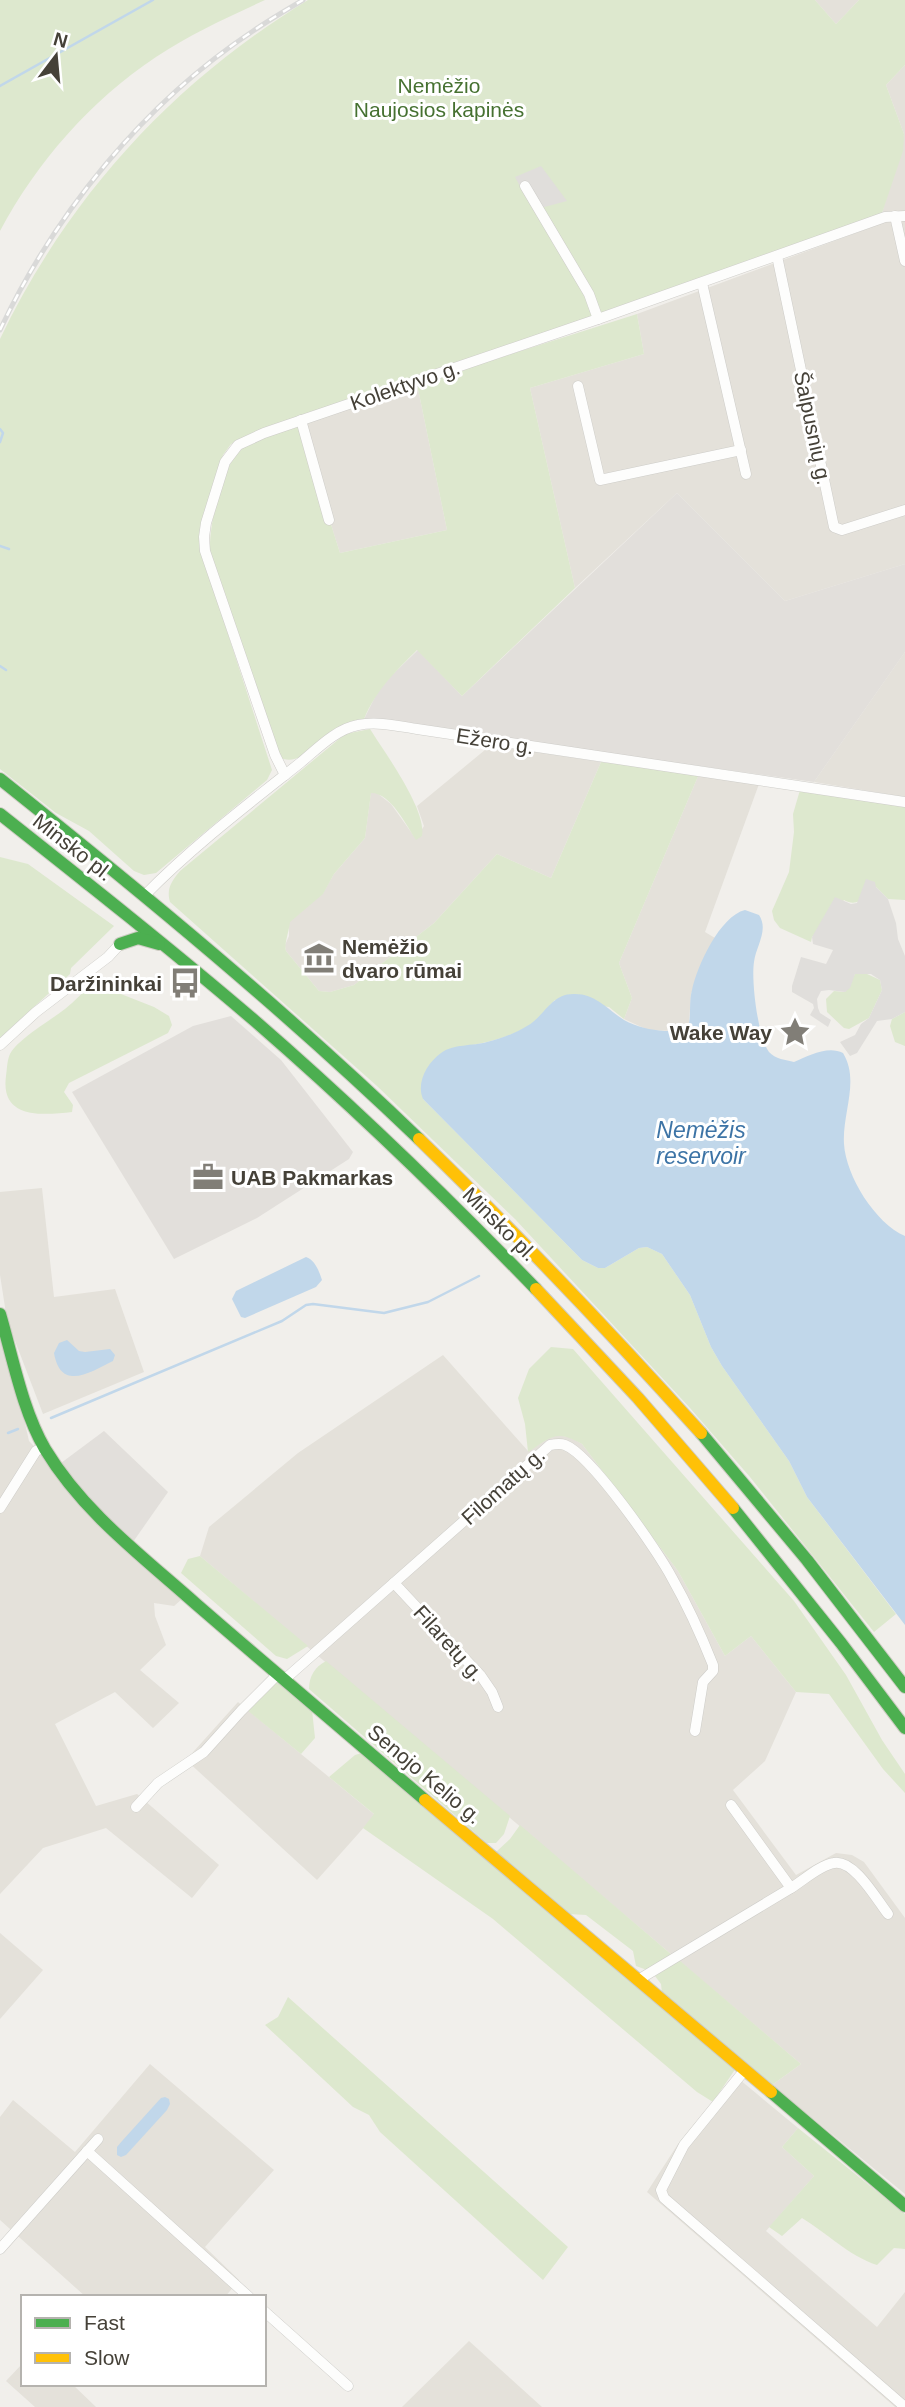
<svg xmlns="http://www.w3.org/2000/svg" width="905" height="2407" font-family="Arial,sans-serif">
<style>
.residential{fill:#e4e1da}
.industrial{fill:#e2dfdb}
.green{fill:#dde8ce}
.parking{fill:#e0dedb}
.water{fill:#c1d7ea}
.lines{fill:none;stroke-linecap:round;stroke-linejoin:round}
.stream{stroke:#c1d7ea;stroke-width:2.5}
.street-casing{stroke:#cecdc9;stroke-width:11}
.fast-casing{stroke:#ceccc3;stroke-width:14}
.slow-casing{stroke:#ceccc3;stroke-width:14}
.street{stroke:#fdfdfc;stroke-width:10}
.fast{stroke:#4caf50;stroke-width:12}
.slow{stroke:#ffc107;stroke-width:12}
.rail-casing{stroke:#d9d9d8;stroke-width:5}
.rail{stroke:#fff;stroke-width:2.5;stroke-dasharray:8;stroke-linecap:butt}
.labels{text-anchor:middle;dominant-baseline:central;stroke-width:6;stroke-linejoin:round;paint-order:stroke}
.park-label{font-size:21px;fill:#467131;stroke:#fff}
.street-label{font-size:21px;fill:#454138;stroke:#fff}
.poi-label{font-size:21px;font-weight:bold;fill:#454138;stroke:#fff;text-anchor:start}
.water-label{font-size:23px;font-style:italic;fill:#3d74a6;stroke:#fff}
</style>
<rect width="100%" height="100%" fill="#f1efeb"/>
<g class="residential">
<path d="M815 0H859L836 24Z"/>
<path d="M905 65V564L785 601 677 493 575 588 530 388 644 354 637 314 883 223 882 213 904 134 886 85Z"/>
<path d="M417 384 447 530 340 553 300 426Z"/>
<path d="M905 652V797L814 782Z"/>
<path d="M491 745 601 762 551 878 497 854 434 923 354 985 330 992 319 991 286 951 285 945 289 936V922L323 893 334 874 365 838 371 792 377 793 391 804 416 839 424 826 417 806Z"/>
<path d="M699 774 759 784 705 932 715 938 707 952 691 994 689 1023 675 1031 648 1030 624 1019 632 998 619 963Z"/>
<path d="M42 1188 54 1297 115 1289 144 1372 43 1414 7 1320 0 1275V1192Z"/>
<path d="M0 1332 19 1397 29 1441 182 1599 174 1606 154 1603 155 1616 166 1645 140 1670 179 1703 153 1728 115 1692 55 1724 96 1806 137 1794 219 1865 192 1898 106 1828 43 1848 0 1894Z"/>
<path d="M443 1355 528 1451 554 1435 570 1437 582 1444 678 1571 725 1656 751 1636 796 1692 765 1761 733 1790 796 1875 836 1853 852 1855 864 1862 905 1918V2194L772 2085 801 2064 200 1556 209 1527 298 1453Z"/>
<path d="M238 1702 375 1815 317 1880 186 1760Z"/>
<path d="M0 1933 43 1970 0 2019Z"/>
<path d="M150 2064 274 2170 205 2247 239 2280 225 2297H86L0 2220V2117L13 2100 75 2152Z"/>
<path d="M734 2075 798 2128 782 2147 814 2176 766 2231 877 2327 905 2292V2407H895L647 2192 678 2144Z"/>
<path d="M469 2341 542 2407H402Z"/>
<path d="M23 2363V2384H72L96 2407H35L6 2381Z"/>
</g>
<g class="industrial">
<path d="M677 493 785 601 905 564V652L814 782 364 719 377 693 391 676 418 650 462 696Z"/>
<path d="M231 1016 281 1060 353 1152 349 1159 257 1218 174 1259 72 1092 193 1026Z"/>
<path d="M104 1431 168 1492 133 1542 112 1524 81 1492 61 1463Z"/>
</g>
<g class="green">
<path d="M0 0H265C228 17 190 34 156 57 90 101 37 162 0 231Z"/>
<path d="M308 0H815L836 24 859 0H905V65L886 85 904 134 903 151 882 213 603 314 260 430 231 444 223 455 219 467 203 557 272 770 267 780 156 873 144 875 134 871 89 831 56 813 0 769V339C68 197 173 82 308 0Z"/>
<path d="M637 314 644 354 530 388 575 588 462 696 417 650C396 671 376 690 364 719 353 721 343 724 333 730 316 742 301 768 278 757L210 550C209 525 222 463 243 448 258 437 282 433 300 426L340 553 447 530 417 384Z"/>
<path d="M370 729C385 753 427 810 422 836L416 840C406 825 391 793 371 793L365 838 334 874 323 894 290 922C289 932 284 943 286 951L319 991 330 992 354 985 434 923 497 854 551 878 601 762 699 774 619 963 632 998 624 1019 609 1007 555 1000C548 1006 543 1015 536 1021 512 1039 479 1044 450 1049L423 1099 582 1260 598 1268H605L639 1248 647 1247 662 1254 690 1295 711 1347 722 1366 789 1461 807 1497 896 1614 874 1632 750 1477 690 1408 515 1219 377 1086 170 902C166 888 172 881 180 871L345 734Z"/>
<path d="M800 790 905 806V900L888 899 876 887C866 896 858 908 844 900L812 937 811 942 780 928 774 920 772 911 789 872 794 832 793 814Z"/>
<path d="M0 857 28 864 114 926 71 968 70 974 0 1038Z"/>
<path d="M865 973 880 980 882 990 869 1018 849 1029 844 1028 827 1012 826 999 834 991 845 992 855 974Z"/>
<path d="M93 983 154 1007 169 1016 172 1025 168 1033 69 1083 64 1092 73 1105 72 1112C44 1115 0 1120 6 1076 7 1070 7 1060 10 1054 19 1038 50 1021 65 1009 75 1001 84 991 93 983Z"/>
<path d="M905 1012V1046L895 1042 890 1026 892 1019Z"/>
<path d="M551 1347 573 1349 794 1601 846 1675 882 1740 905 1774V1793L883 1769 829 1694 796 1692 751 1636 725 1656 678 1571 582 1444C555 1429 552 1437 528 1452L525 1424 518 1398 529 1369Z"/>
<path d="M200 1556 308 1646 287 1659 276 1656 181 1573 188 1559Z"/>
<path d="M326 1661 510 1816 504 1834 496 1843H487L309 1689C309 1676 315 1667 326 1661Z"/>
<path d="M276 1683 282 1684 312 1710 315 1738 301 1754 247 1710Z"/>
<path d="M362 1753 736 2068 713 2102 697 2092 493 1919 363 1828 374 1814 329 1777 355 1755Z"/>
<path d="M520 1825 672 1955 647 1970 636 1966 633 1951 586 1915 569 1914 496 1852 510 1839Z"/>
<path d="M679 1960 801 2064 772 2085 662 1993 661 1984 655 1976Z"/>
<path d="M288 1997 568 2247 543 2280 380 2132 369 2115 353 2107 265 2025 278 2017Z"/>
<path d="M798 2128 905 2214V2249L894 2248 877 2265C849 2256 827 2233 802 2218L782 2236 769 2227 814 2176 782 2147Z"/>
</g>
<g class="parking">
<path d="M541 166 567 201 533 210 515 177Z"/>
<path d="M866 879 875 882 876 887 888 899 896 923 898 939 905 956V1012L892 1019 877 1021 857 1053 850 1056 840 1042 855 1035 861 1024 869 1018 882 990 880 980 871 974H855L850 988 845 992 829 990 821 991 817 999 818 1008 820 1013 831 1020 828 1027 810 1015 814 1008 813 1004 792 992V986L801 957 826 964 833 950 813 944 812 937 835 897 851 904 857 903Z"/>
</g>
<g class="water">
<path d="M745 910 759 915C769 930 756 946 754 962 751 980 758 1038 769 1052 775 1059 786 1060 794 1062 808 1056 828 1045 843 1053 860 1081 842 1113 844 1144 846 1176 875 1223 905 1236V1625L807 1497 789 1461 722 1366 711 1347 690 1295 662 1254 647 1247 639 1248 605 1268H598L582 1260 423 1099C416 1083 427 1063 441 1053 453 1044 473 1046 487 1042 500 1039 516 1033 527 1026 544 1017 551 994 573 994 595 993 607 1009 624 1020 637 1027 650 1030 665 1031 675 1031 681 1030 689 1023 691 1012 689 1001 692 990 697 966 720 916 745 910Z"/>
<path d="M306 1257C315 1260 319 1271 322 1280L316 1287 245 1318 241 1317 232 1299 236 1291Z"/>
<path d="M67 1340 79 1351 85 1352 110 1349 115 1355 113 1361C92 1371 61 1393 54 1353L59 1343Z"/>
<path d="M165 2097 169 2099 170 2104 167 2110 126 2155 121 2157 117 2155V2147L122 2141 161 2098Z"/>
</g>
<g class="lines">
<g class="stream">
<path d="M0 86 153 0"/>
<path d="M0 429 3 433 0 442"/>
<path d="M0 546 9 549"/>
<path d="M0 666 6 670"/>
<path d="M51 1418 282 1321 306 1305 313 1304 384 1313 428 1302 479 1276"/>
<path d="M8 1433 18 1429"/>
</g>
<g class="street-casing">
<g id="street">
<path d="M525 186 589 294 598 319"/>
<path d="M895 216 905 261"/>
<path d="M777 256 834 527 842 530 905 510"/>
<path d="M702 283 746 474"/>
<path d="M578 386 600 480 741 450"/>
<path d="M301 420 329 520"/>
<path d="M285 775 275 755 205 551 204 537 206 523 225 462 238 445 264 433 598 319 885 217 905 216"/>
<path d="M144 896C192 847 247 805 300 763 317 749 336 729 358 725 377 721 398 726 417 729L905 802"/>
<path d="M0 1045 36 1012 108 957 120 944"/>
<path d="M0 1508 36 1451 44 1447"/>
<path d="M394 1583 481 1676 492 1692 498 1707"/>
<path d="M284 1680 550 1445C555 1444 560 1443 565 1445 591 1455 658 1551 672 1578 688 1606 701 1635 713 1665V1671L703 1682 695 1731"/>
<path d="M731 1805 791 1888C804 1880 820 1865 834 1863 854 1859 877 1900 888 1914"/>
<path d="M136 1807 158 1783 204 1752 241 1711 278 1674"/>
<path d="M638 1980 791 1888"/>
<path d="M744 2071 684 2145 661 2190 664 2198 905 2407"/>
<path d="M87 2151 249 2297"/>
<path d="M0 2249 98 2139"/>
<path d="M264 2311 348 2386"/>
</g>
</g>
<g class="fast-casing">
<g id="fast">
<path d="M0 779C144 894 286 1011 419 1139"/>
<path d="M0 814C86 882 172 950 255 1021 353 1106 446 1196 536 1289"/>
<path d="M120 944 138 938 159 944"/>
<path d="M0 1314C13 1358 22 1409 45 1449 83 1512 142 1556 196 1604 272 1670 349 1735 425 1800"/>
<path d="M701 1433 807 1560 905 1687"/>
<path d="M733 1508 841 1643 905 1728"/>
<path d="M771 2092 905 2206"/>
</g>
</g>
<g class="slow-casing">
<g id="slow">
<path d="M419 1139C517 1234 610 1332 701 1433"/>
<path d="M536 1289 638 1398 733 1508"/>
<path d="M425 1800 771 2092"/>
</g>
</g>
<use href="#street" class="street"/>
<use href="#fast" class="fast"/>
<use href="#slow" class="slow"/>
<g class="rail-casing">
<path id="rail" d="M0 330C55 213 144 103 253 31 269 20 286 10 303 0"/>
</g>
<use href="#rail" class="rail"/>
</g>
<defs>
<g id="museum-bare" transform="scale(2.415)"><path d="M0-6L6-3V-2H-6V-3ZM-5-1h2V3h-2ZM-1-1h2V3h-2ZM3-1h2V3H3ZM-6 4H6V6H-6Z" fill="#817e77" stroke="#fff" stroke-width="2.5" paint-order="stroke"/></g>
<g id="bus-bare" transform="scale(2.415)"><path d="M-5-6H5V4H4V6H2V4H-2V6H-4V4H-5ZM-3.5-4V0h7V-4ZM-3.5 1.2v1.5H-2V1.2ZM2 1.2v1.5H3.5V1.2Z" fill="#817e77" stroke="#fff" stroke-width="2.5" paint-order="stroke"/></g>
<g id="sight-bare" transform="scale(2.415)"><path d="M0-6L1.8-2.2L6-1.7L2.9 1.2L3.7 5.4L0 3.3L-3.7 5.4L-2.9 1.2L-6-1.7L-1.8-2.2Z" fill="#817e77" stroke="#fff" stroke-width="2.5" paint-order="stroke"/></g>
<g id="office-bare" transform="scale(2.415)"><path d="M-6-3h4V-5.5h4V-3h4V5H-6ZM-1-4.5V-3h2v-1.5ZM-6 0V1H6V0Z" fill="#817e77" stroke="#fff" stroke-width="2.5" paint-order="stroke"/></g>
</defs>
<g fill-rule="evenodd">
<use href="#museum-bare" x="319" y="958"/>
<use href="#bus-bare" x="185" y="983"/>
<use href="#sight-bare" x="795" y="1032"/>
<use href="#office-bare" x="208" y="1177"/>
</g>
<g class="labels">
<g class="park-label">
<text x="439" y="85">Nemėžio<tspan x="439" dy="24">Naujosios kapinės</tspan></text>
</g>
<g class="street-label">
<text transform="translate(405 385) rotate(-19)">Kolektyvo g.</text>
<text transform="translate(813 428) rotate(78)">Šalpusnių g.</text>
<text transform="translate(495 741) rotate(9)">Ežero g.</text>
<text transform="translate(73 847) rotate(38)">Minsko pl.</text>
<text transform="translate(500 1224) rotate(45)">Minsko pl.</text>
<text transform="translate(503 1486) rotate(-42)">Filomatų g.</text>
<text transform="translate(449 1643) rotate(48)">Filaretų g.</text>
<text transform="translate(425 1774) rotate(40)">Senojo Kelio g.</text>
</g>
<g class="poi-label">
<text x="342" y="946">Nemėžio<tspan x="342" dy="24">dvaro rūmai</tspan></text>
<text x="162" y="983" text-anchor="end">Daržininkai</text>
<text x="772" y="1032" text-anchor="end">Wake Way</text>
<text x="231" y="1177">UAB Pakmarkas</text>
</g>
<g class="water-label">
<text x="701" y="1130">Nemėžis<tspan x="701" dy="26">reservoir</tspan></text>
</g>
</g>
<rect x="21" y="2295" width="245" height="91" fill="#ffffff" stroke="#b5b3af" stroke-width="2"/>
<rect x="35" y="2318" width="35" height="10" fill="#4caf50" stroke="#b5b3af" stroke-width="2"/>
<text x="84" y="2330" font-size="21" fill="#454138">Fast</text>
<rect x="35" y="2353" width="35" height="10" fill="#ffc107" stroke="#b5b3af" stroke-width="2"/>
<text x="84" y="2365" font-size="21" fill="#454138">Slow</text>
<g transform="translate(56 56) rotate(16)" stroke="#ffffff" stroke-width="5" paint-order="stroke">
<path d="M0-5L12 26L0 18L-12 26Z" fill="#454138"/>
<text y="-10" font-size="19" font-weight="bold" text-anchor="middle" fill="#454138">N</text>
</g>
</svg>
